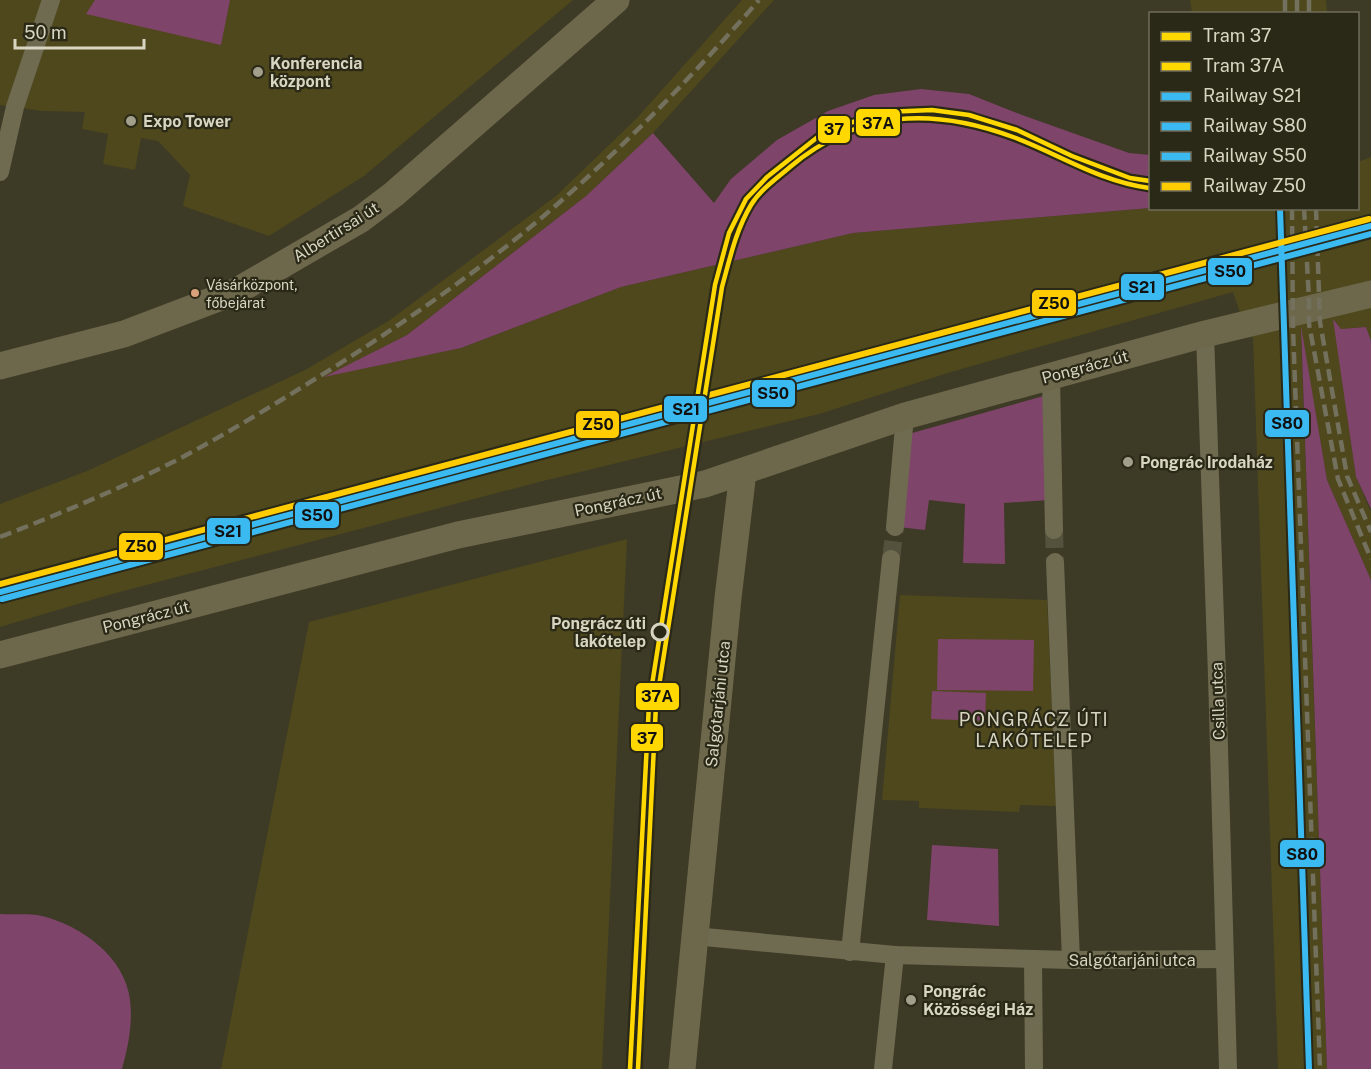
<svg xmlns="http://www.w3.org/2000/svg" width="1371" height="1069" font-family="'Public Sans',sans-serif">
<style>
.built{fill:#4e481c}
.green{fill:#7f4469}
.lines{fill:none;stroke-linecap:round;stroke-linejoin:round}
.street-tunnel{stroke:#54513d;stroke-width:18;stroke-dasharray:18 9;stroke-linecap:butt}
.street{stroke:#6f6b51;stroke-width:18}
.secondary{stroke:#6d684b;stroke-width:27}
.rail{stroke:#73705d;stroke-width:4.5;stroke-dasharray:12 6;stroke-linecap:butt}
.rail-1-casing{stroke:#2a2817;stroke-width:10}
.rail-2-casing{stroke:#2a2817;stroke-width:10}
.rail-3-casing{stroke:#2a2817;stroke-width:10}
.rail-4-casing{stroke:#2a2817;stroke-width:10}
.rail-1{stroke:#3abaf0;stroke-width:6}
.rail-2{stroke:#3abaf0;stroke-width:6}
.rail-3{stroke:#3abaf0;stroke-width:6}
.rail-4{stroke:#fecc00;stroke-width:6}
.tram-1-casing{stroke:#2a2817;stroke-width:9}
.tram-2-casing{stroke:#2a2817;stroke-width:9}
.tram-1{stroke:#ffd800;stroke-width:4.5}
.tram-2{stroke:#ffd800;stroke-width:4.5}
.poi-dot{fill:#a29f8b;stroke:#2a2817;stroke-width:2}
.bus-dot{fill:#d9a179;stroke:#2a2817;stroke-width:2}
.stop-dot{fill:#2a2817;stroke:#d8d6c1;stroke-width:3}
.labels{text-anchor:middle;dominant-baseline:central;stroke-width:4.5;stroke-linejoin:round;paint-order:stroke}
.bus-label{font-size:14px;fill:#d8d6c1;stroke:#2a2817;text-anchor:start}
.poi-label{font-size:16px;font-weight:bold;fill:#d8d6c1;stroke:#2a2817;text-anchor:start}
.street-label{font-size:16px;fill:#d8d6c1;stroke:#2a2817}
.stop-label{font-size:16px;font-weight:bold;fill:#d8d6c1;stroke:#2a2817;text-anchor:end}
.neighbourhood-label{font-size:18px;letter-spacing:1.5px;fill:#d8d6c1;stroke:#2a2817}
.line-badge{stroke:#2a2817;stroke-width:2}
.pale-badge-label{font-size:16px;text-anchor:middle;font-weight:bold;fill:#111}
</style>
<rect width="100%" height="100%" fill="#3d3a26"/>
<g class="built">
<path d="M0 0H573L364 176 269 236 183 206 190 175 158 141 141 138 135 170 103 164 108 134 82 129 85 112 42 111 0 105Z"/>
<path d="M742 0H774L653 133 586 196 407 335 327 376 461 348 621 287 853 233 1150 208H1358V162L1371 157V341L1366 327 1341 329 1334 320 1356 477 1371 512V580L1327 480 1301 333 1327 1069H1278L1253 338 1247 333 1233 292 951 372 819 414 539 482 112 594 0 627V504L87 471 305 370 390 320 556 196 636 119Z"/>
<path d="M1190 0H1326L1327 13H1192Z"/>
<path d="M627 539 602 1069H221L309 622Z"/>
<path d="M900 595 1047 600 1056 806 1020 805 1019 812 919 808V801L882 800Z"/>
</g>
<g class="green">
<path d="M95 0H230L221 45 86 14Z"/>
<path d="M921 89 969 94 1022 115 1129 153 1150 155V208L853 233 621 287 461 348 324 377 407 335 586 196 653 133 714 203 731 179 777 140 828 111 874 95Z"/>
<path d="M1333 319 1341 329 1366 327 1371 341V509L1356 477Z"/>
<path d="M1301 326 1327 480 1371 580V1069H1327Z"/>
<path d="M1047 395 1049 500 1004 503 1005 564 963 563 965 504 929 500 925 530 898 527 905 435Z"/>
<path d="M938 639 1034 640 1033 691 937 690Z"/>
<path d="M932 691 986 693 985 721 931 719Z"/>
<path d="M932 845 998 849 999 926 927 920Z"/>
<path d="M0 914C13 915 29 913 42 916 82 926 125 957 130 1000 133 1024 128 1047 122 1069H0Z"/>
</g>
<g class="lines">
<g class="street-tunnel">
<path d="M1054 530 1055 562"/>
<path d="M891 559 895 527"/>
</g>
<g class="street">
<path d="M0 172 15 107 51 0"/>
<path d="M1205 334 1217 676 1228 1069"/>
<path d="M1051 376 1054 530"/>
<path d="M895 527 905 416"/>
<path d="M1055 562 1071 960"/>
<path d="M694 936 895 955 1071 960 1225 959"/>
<path d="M850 952 891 559"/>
<path d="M1033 959 1034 1069"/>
<path d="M883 1069 895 955"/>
</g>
<g class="secondary">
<path d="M0 366 124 334 237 291 361 219 394 194 616 0"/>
<path d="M0 655 458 535 705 484 905 416 1205 334 1371 294"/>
<path d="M682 1069 728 598 743 472"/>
</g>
<g class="rail">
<path d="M1285 0V14"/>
<path d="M1297 0V14"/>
<path d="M1309 0V14"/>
<path d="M1292 208 1293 328 1320 1069"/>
<path d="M1304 208 1309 300V324L1338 479 1371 559"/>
<path d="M1316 208 1320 322 1347 476 1371 532"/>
<path d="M0 537C59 514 117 490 173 462 229 433 283 399 336 366 409 319 480 270 546 214 623 148 693 76 759 0"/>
</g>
<g class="rail-1-casing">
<path id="rail-1" d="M0 592 1371 226"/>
</g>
<g class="rail-2-casing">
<path id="rail-2" d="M1280 208 1309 1069"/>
</g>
<g class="rail-3-casing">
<path id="rail-3" d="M2 599 1371 234"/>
</g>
<g class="rail-4-casing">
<path id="rail-4" d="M0 584 1369 219"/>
</g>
<use href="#rail-1" class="rail-1"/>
<use href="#rail-2" class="rail-2"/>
<use href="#rail-3" class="rail-3"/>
<use href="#rail-4" class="rail-4"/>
<g class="tram-1-casing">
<path id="tram-1" d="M630 1069 649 704 715 285 729 233 746 199 767 177 819 136 853 122 885 112 932 110 969 115 1017 130 1072 156 1130 178 1150 181"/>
</g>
<g class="tram-2-casing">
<path id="tram-2" d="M638 1069 656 705 722 287C730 258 736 230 751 205 760 190 777 178 790 167 858 110 932 107 1013 137 1059 154 1098 181 1149 188"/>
</g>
<use href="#tram-1" class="tram-1"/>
<use href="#tram-2" class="tram-2"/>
</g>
<g class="poi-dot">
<circle cx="258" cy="72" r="6"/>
<circle cx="131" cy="121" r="6"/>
<circle cx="1128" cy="462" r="6"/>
<circle cx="911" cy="1000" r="6"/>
</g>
<circle class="bus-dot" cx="195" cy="293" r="5"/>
<circle class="stop-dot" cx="660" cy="632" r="8"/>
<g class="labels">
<g class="bus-label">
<text x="206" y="285">Vásárközpont,<tspan x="206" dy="18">főbejárat</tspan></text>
</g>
<g class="poi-label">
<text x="270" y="63">Konferencia<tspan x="270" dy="18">központ</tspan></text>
<text x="143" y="121">Expo Tower</text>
<text x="1140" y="462">Pongrác Irodaház</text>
<text x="923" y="991">Pongrác<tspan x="923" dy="18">Közösségi Ház</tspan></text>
</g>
<g class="street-label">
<text transform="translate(336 232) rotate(-32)">Albertirsai út</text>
<text transform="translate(1085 367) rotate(-15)">Pongrácz út</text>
<text transform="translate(618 502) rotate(-12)">Pongrácz út</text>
<text transform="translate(146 617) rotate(-14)">Pongrácz út</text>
<text transform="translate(1218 701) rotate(-92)">Csilla utca</text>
<text transform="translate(718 704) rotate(-84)">Salgótarjáni utca</text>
<text x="1132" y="960">Salgótarjáni utca</text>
</g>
<g class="stop-label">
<text x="646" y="623">Pongrácz úti<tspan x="646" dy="18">lakótelep</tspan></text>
</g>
<g class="neighbourhood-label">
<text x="1034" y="719">PONGRÁCZ ÚTI<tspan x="1034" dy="21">LAKÓTELEP</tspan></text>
</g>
</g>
<g class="line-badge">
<rect x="855" y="108" width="46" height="29" rx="6" fill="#ffd800"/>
<rect x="817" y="115" width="34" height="29" rx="6" fill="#ffd800"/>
<rect x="1207" y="257" width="46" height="29" rx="6" fill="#3abaf0"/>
<rect x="1120" y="273" width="45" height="28" rx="6" fill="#3abaf0"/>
<rect x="1031" y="289" width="46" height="28" rx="6" fill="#fecc00"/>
<rect x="751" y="379" width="45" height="29" rx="6" fill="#3abaf0"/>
<rect x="663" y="395" width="45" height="28" rx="6" fill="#3abaf0"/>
<rect x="1264" y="409" width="46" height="29" rx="6" fill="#3abaf0"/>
<rect x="575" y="410" width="45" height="29" rx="6" fill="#fecc00"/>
<rect x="294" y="501" width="46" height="28" rx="6" fill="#3abaf0"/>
<rect x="206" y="517" width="45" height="28" rx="6" fill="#3abaf0"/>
<rect x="118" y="532" width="46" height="29" rx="6" fill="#fecc00"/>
<rect x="635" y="682" width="45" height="29" rx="6" fill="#ffd800"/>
<rect x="630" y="723" width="34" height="29" rx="6" fill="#ffd800"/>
<rect x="1279" y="839" width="46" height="29" rx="6" fill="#3abaf0"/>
</g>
<g class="pale-badge-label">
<text x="878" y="129">37A</text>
<text x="834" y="135">37</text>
<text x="1230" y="277">S50</text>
<text x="1142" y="293">S21</text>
<text x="1054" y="309">Z50</text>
<text x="773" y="399">S50</text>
<text x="686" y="415">S21</text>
<text x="1287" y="429">S80</text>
<text x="598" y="430">Z50</text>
<text x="317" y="521">S50</text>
<text x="228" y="537">S21</text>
<text x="141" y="552">Z50</text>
<text x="657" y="702">37A</text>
<text x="647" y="744">37</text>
<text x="1302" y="860">S80</text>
</g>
<rect x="1149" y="12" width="210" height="198" fill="#2a2817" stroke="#706e5b" stroke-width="1.5"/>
<rect x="1161" y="32" width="30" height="9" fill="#ffd800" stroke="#706e5b" stroke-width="1.5"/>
<text x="1203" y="42" font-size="18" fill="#d8d6c1">Tram 37</text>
<rect x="1161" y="62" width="30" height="9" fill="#ffd800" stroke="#706e5b" stroke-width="1.5"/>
<text x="1203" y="72" font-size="18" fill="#d8d6c1">Tram 37A</text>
<rect x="1161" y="92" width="30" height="9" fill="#3abaf0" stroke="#706e5b" stroke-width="1.5"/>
<text x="1203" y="102" font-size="18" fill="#d8d6c1">Railway S21</text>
<rect x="1161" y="122" width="30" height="9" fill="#3abaf0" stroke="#706e5b" stroke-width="1.5"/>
<text x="1203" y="132" font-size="18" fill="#d8d6c1">Railway S80</text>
<rect x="1161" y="152" width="30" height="9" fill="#3abaf0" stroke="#706e5b" stroke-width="1.5"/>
<text x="1203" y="162" font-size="18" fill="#d8d6c1">Railway S50</text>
<rect x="1161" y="182" width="30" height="9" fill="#fecc00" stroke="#706e5b" stroke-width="1.5"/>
<text x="1203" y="192" font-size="18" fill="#d8d6c1">Railway Z50</text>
<path d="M15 39v9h129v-9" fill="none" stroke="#d8d6c1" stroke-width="3"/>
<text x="24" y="39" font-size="18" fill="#d8d6c1" stroke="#2a2817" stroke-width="4.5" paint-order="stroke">50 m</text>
</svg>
